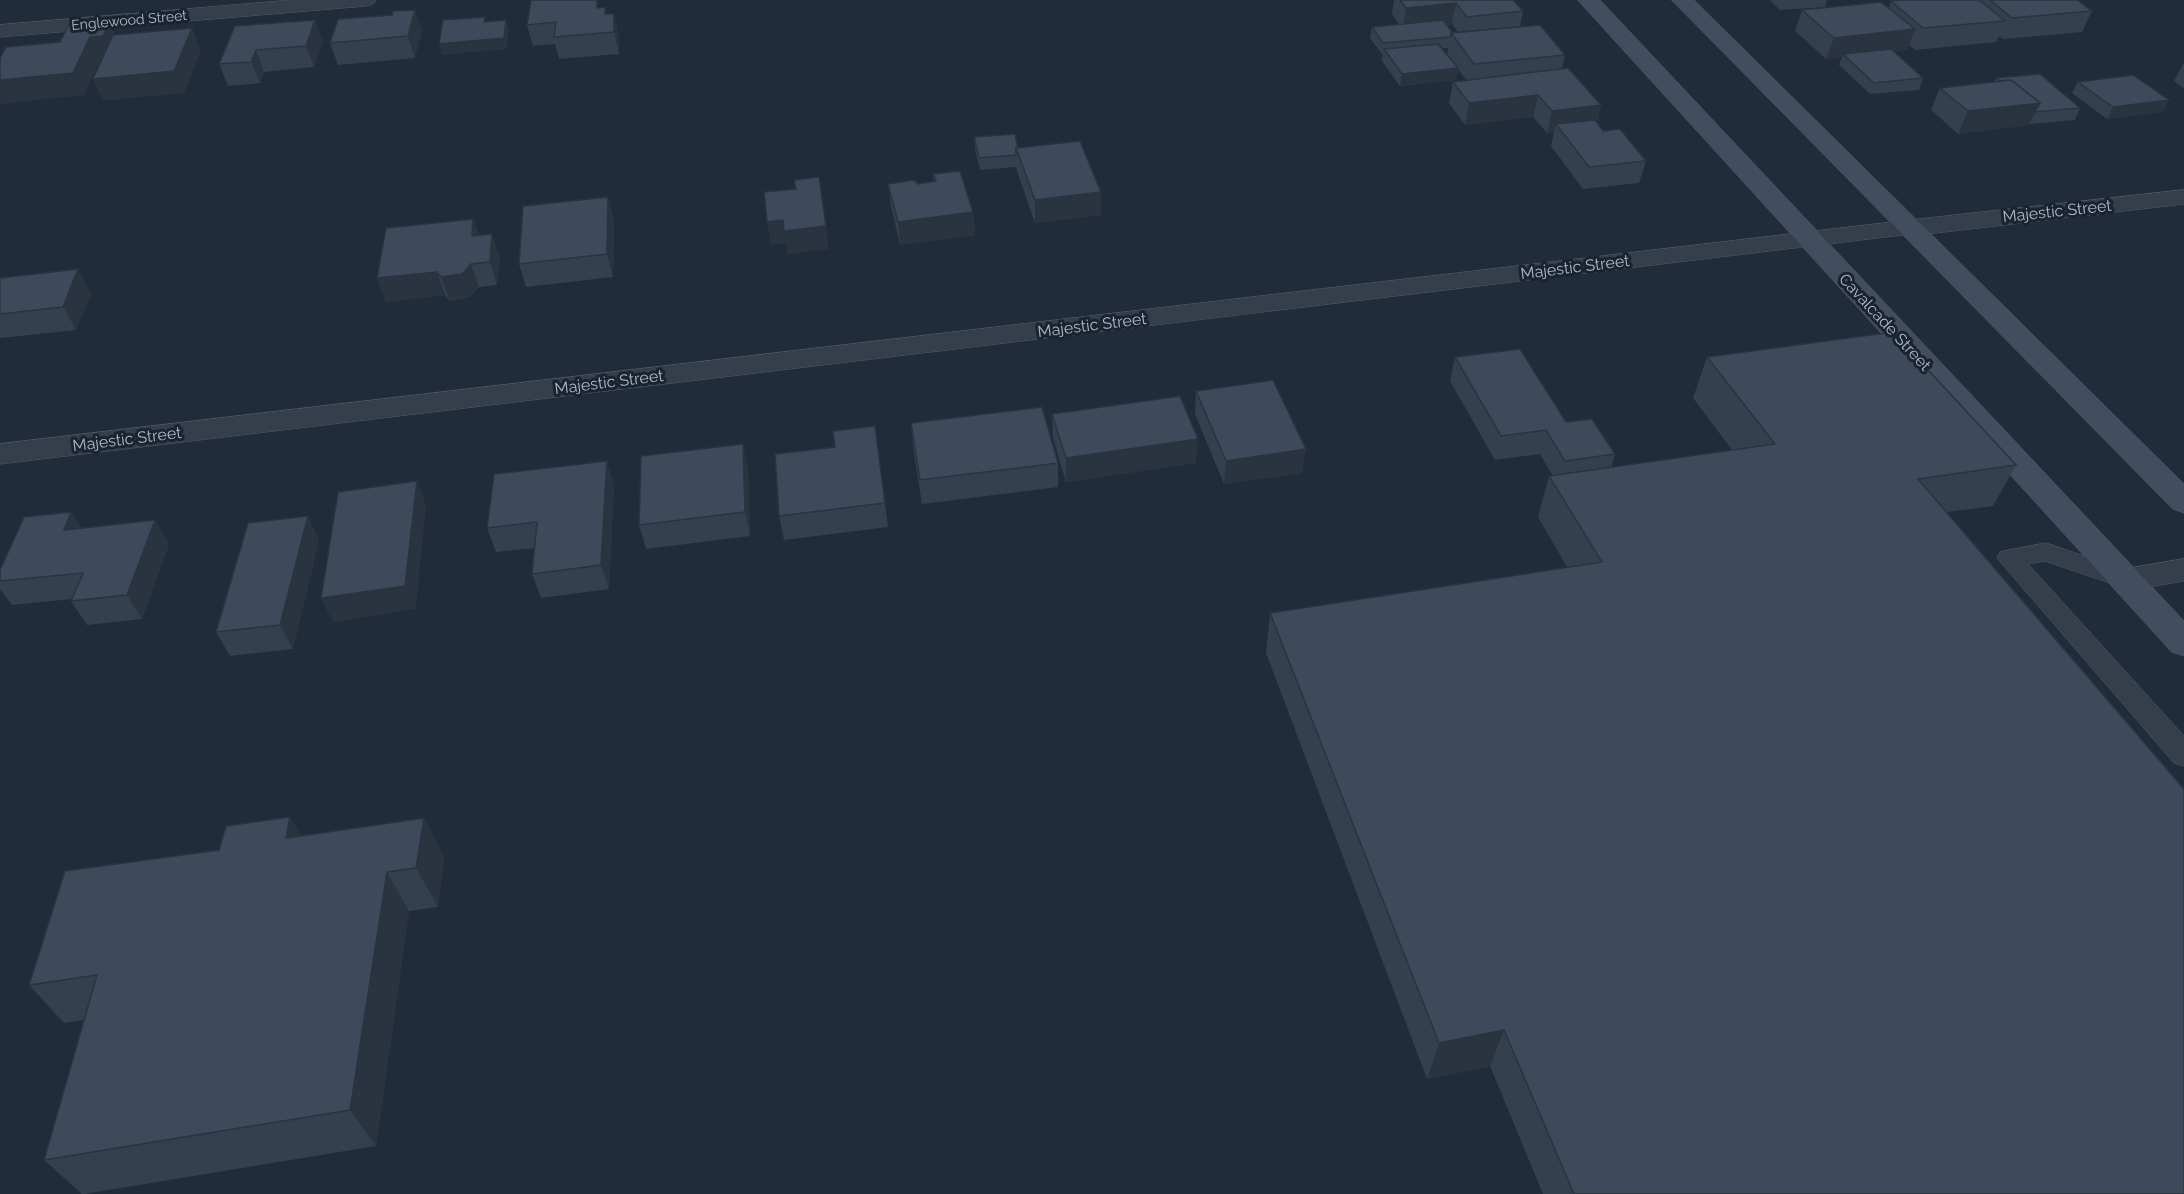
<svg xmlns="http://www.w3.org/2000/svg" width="2184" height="1194" font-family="Raleway,sans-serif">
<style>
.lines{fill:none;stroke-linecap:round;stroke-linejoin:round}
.service-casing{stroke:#535b69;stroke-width:1}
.minor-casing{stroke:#535b69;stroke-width:1}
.tertiary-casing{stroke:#535b69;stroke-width:1}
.secondary-casing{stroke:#535b69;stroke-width:1}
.service{fill:#353e4b;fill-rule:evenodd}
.minor{fill:#353e4b;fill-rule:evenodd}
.tertiary{fill:#353e4b;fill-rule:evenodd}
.secondary{fill:#424d5f;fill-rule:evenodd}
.wall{fill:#34404e;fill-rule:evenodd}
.shaded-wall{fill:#2a3440}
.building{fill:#3c4a5b;stroke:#2a3440;stroke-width:1.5}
.labels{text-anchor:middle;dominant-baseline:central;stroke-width:6;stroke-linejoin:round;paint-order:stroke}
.far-street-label{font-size:14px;fill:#b0b8c7;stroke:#1a2330}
.street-label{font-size:16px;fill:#b0b8c7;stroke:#1a2330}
</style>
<rect width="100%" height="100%" fill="#212c3b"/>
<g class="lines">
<g class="service-casing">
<path id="service" d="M2046 543 2134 573 2138 579 2134 585 2125 588 2045 561 2028 564 2184 736V766L2174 763 1997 558 2000 552Z"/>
</g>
<g class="minor-casing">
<g id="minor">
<path d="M292 0H376L373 4 366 6 0 37V25Z"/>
<path d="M2184 190V204L1910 236 1901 233 1897 228 1901 223 1910 220Z"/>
</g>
</g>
<g class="tertiary-casing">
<g id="tertiary">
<path d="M1910 220 1919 223 1923 228 1919 233 0 464V444Z"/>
<path d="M2184 559V581L2125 591 2113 587 2109 579 2113 571Z"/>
</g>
</g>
<g class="secondary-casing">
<g id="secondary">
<path d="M1578 0H1600L2184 621V656L2172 652Z"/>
<path d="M1672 0H1694L2184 484V513L2173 509Z"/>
</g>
</g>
<use href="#service" class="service"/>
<use href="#minor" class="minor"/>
<use href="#tertiary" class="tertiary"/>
<use href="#secondary" class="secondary"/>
</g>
<g class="wall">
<path d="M1394 0H1513L1523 11 1520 27 1565 55 1562 69 1601 105 1597 122 1603 131 1646 161 1639 183 1583 189 1551 146 1554 132 1547 133 1533 117 1465 125 1449 103 1453 82 1466 80 1458 69 1456 80 1400 86 1382 61 1383 54H1382L1370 38 1372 27 1399 24 1392 14ZM1452 24 1458 32 1453 33 1447 25ZM1442 48H1448L1447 54 1454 64Z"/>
<path d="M1770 0H1827L1825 7 1780 10Z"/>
<path d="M1904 0H2077L2092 11 2082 32 2003 39 1999 36 1996 42 1915 50 1909 45 1907 50 1894 52 1923 78 1919 90 1870 94 1839 65 1842 57 1826 59 1795 31 1802 10 1889 8 1891 1Z"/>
<path d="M599 8 607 14 619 35V54L559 59 555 44 533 46 527 25Z"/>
<path d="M415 10 422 31 415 58 338 65 330 43 392 15Z"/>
<path d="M235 26 323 41 314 67 264 72 260 83 228 86 219 64Z"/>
<path d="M2184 62V89L2174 81Z"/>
<path d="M1996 78 2080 108 2075 120 2030 124 2029 125 1958 134 1931 110 1940 88 1994 82Z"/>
<path d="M2078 82 2163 112 2107 119 2072 93Z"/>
<path d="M974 137 1018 148 1101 192V215L1035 223 1017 171 1016 167 980 170 975 149Z"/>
<path d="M933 174 973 212 975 235 900 245 891 206 888 184H918L934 182Z"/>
<path d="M473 219 479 235 500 257 497 285 479 287 470 297 450 301 445 295 386 302 377 278Z"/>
<path d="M614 220 613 277 526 287 519 264Z"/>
<path d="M0 278 91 293 76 330 0 338Z"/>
<path d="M1455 357 1566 422 1615 454 1611 468 1732 450 1693 398 1707 357 2016 465 1993 506 1947 512 2184 1194H1543L1490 1066 1427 1079 1266 653 1270 613 1567 567 1538 517 1549 476H1553L1540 454 1495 460 1450 381Z"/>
<path d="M1196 391 1302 473 1224 484 1195 414Z"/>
<path d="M1052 414 1196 463 1066 482 1053 438Z"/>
<path d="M911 423 1058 463V487L922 504 913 447Z"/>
<path d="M875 426 888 527 784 540 779 516 835 447Z"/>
<path d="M743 444 748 468 750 536 646 549 639 525Z"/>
<path d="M614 484 609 589 541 598 532 574 535 548 496 552 487 528Z"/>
<path d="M71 512 81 528 169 544 142 619 87 625 71 601 72 599 12 605 0 589V570Z"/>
<path d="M319 540 293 649 230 656 216 632Z"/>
<path d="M424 818 444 858 438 907 409 911 376 1146 84 1194H82L44 1160 84 1020 64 1023 29 985 219 850 301 836Z"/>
</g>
<g class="shaded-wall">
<path d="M1456 3 1452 24 1403 29 1406 8Z"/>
<path d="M415 10 422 31 415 58 408 36Z"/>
<path d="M614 14 619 35V54L614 32Z"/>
<path d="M315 20 323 41 314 67 306 46Z"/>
<path d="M506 20 509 31 507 49 442 55 439 44Z"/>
<path d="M109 22 119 43 113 57 101 59 84 95 0 104V80L90 37Z"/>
<path d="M192 28 201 50 184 93 103 101 93 79Z"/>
<path d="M1915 29 1907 50 1846 57 1843 54 1842 57 1826 59 1834 38Z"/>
<path d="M256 50 264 72 260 83 251 62Z"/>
<path d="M1458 68 1456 80 1400 86 1402 74Z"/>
<path d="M1538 95 1533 117 1465 125 1469 103Z"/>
<path d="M2169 100 2163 112 2107 119 2113 107Z"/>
<path d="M2040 103 2029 125 1958 134 1968 111Z"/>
<path d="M1601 105 1596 127 1556 124 1554 132 1547 133 1552 111Z"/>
<path d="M1101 192V215L1035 223V200Z"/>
<path d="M608 197 614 220 613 277 607 254Z"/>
<path d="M973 212 975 235 900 245 898 222Z"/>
<path d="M473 219 481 242 472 236Z"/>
<path d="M783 220 826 226 829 249 788 254 786 243 771 245 767 222Z"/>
<path d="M492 234 500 257 497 285 490 262Z"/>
<path d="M471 264 479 287 470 297 450 301 441 277Z"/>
<path d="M78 269 91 293 76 330 63 307Z"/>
<path d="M437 272 445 295 386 302 377 278Z"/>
<path d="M1198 439 1196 463 1066 482V458Z"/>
<path d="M743 444 748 468 750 536 745 512Z"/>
<path d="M1306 449 1302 473 1224 484 1226 461Z"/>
<path d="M607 461 614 484 609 589 601 565Z"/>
<path d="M417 481 426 505 416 609 333 622 321 598Z"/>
<path d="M71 512 86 536 64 530Z"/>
<path d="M308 516 319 540 293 649 280 625Z"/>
<path d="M155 520 169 544 142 619 127 595Z"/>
<path d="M290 817 314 857 286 838Z"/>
<path d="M424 818 444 858 438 907 416 868Z"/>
<path d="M387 872 409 911 376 1146 350 1110Z"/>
<path d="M1504 1030 1490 1066 1427 1079 1439 1043Z"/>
</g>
<g class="building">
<path d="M531 0H597V8L605 7V14H614V32L554 37 556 22 527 25Z"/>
<path d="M1400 0H1513L1523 11 1467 17 1456 3 1406 8Z"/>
<path d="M1904 0H1979L2005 21 1923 28 1891 1Z"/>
<path d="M1990 0H2077L2092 11 2012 18Z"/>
<path d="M1881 2 1915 29 1834 38 1802 10Z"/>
<path d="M415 10 408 36 330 43 338 19 392 15 393 11Z"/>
<path d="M485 17 484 22 506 20 504 38 439 44 443 20Z"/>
<path d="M315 20 306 46 256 50 251 62 219 64 235 26Z"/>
<path d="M1443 20 1453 33H1451L1450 37 1383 43 1372 27Z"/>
<path d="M109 22 103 36 90 37 73 73 0 80V58L6 47 60 42 68 26Z"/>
<path d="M1540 25 1565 55 1474 64 1451 33Z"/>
<path d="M192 28 174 71 93 79 113 35Z"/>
<path d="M1438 44 1458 68 1402 74 1384 49Z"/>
<path d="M1891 49 1923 78 1874 83 1843 54Z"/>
<path d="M1568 68 1601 105 1552 111 1538 95 1469 103 1453 82Z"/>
<path d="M2040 74 2080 108 2035 112 2040 103 2011 80 2000 81 1996 78Z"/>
<path d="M2133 75 2169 100 2113 107 2078 82Z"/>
<path d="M2011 80 2040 103 1968 111 1940 88Z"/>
<path d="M1595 120 1603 131 1620 129 1646 161 1589 167 1556 124Z"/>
<path d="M1015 134 1018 148H1016V155L979 158 974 137Z"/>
<path d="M1080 141 1101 192 1035 200 1016 148Z"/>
<path d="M960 171 973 212 898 222 888 184 914 180 918 184 936 181 933 174Z"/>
<path d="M819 177 826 226 784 231 783 220 767 222 764 192 796 189 794 180Z"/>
<path d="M608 197 607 254 519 264 523 206Z"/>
<path d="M473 219 472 236 492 234 490 262 471 264 462 274 441 277 437 272 377 278 386 228Z"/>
<path d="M78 269 63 307 0 314V278Z"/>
<path d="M1893 332 2016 465 1918 479 2184 789V1194H1574L1504 1030 1439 1043 1270 613 1602 562 1549 476 1775 444 1707 357Z"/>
<path d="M1520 349 1566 422 1592 419 1615 454 1565 461 1546 430 1501 436 1455 357Z"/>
<path d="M1273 380 1306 449 1226 461 1196 391Z"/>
<path d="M1180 396 1198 439 1066 458 1052 414Z"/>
<path d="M1042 407 1058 463 920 480 911 423Z"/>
<path d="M875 426 885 503 779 516 775 454 835 447 833 431Z"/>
<path d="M743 444 745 512 639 525 641 456Z"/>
<path d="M607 461 601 565 532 574 537 522 487 528 494 474Z"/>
<path d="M417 481 405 586 321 598 338 492Z"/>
<path d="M71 512 64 530 155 520 127 595 71 601 83 573 0 581V570L24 517Z"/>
<path d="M308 516 280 625 216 632 248 523Z"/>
<path d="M290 817 286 838 424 818 416 868 387 872 350 1110 44 1160 97 975 29 985 65 871 219 850 226 826Z"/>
</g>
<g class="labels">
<g class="far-street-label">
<text transform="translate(129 20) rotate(-5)">Englewood Street</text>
</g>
<g class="street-label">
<text transform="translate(2057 211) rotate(-6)">Majestic Street</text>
<text transform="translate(1575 267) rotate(-7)">Majestic Street</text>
<text transform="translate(1885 322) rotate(47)">Cavalcade Street</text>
<text transform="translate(1092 325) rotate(-7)">Majestic Street</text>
<text transform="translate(609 382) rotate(-7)">Majestic Street</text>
<text transform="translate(127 439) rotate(-7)">Majestic Street</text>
</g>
</g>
</svg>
